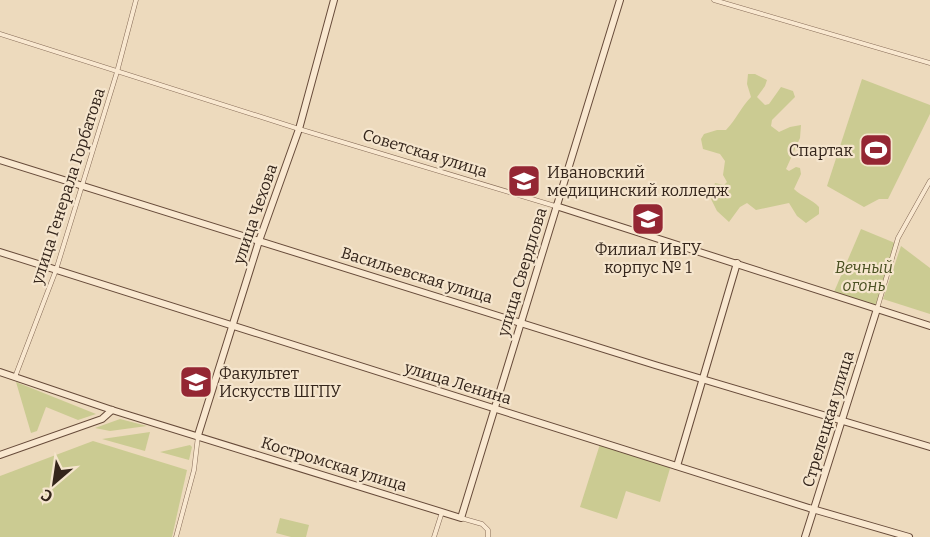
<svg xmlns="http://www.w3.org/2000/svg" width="930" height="537" font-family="Bitter,serif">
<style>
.green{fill:#cbcb92}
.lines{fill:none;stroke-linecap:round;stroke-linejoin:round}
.street-casing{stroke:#856a56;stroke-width:5}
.secondary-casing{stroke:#674b3a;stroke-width:8}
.street{stroke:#f9e8d0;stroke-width:4}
.secondary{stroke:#f9e8d0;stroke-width:6}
.labels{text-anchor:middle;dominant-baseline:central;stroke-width:4.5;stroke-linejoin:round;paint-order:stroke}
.poi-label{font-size:16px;fill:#34251b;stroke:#f5e5cd;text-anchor:start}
.street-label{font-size:16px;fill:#34251b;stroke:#f5e5cd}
.park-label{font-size:16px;font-style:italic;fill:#4a5122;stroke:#f5e5cd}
</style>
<rect width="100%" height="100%" fill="#eddabd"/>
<g class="green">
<path d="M748 74H755L767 80 765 86 757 97 765 105 769 104 781 87 793 91 795 97 772 120 771 126 779 132 790 127 801 125 800 138 786 169 789 171 796 167 800 168 801 174 794 189C802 197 812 199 819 207V214L806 223 797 216 789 203 756 210 747 203 740 207 729 222 717 211 710 197 715 183 724 185 727 182 723 175 725 161 720 154 703 149 701 139 704 134 717 130H726C736 120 741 107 751 97L747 84Z"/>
<path d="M862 79 930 105V114L888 199H879L864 207 827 186Z"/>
<path d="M861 229 895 243 877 306 834 292Z"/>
<path d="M901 246 930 268V314L883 299Z"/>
<path d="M16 382 96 414 78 420 46 407 37 431 31 433Z"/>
<path d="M120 419 147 426 110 431 95 428Z"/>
<path d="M150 432 145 451 102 439Z"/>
<path d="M93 441 187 470 172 537H0V476Z"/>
<path d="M601 441 671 465 660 502 626 491 617 519 580 507Z"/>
<path d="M190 445 192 447 189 460 160 452Z"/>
<path d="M280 518 309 525 306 537H291L276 533Z"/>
</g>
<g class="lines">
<g class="street-casing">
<g id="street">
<path d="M714 0 930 63"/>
<path d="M0 34 299 129 555 206"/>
<path d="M877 309 898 238 930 181"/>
<path d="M15 377 56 270 117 72 136 0"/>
<path d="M461 518 482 524 488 530V537"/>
<path d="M176 537 194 470 198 436"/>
<path d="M434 537 442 512"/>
</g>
</g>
<g class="secondary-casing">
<g id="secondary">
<path d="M0 160 655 365 930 447"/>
<path d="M556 206 930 326"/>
<path d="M0 252 809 508 909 537"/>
<path d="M0 372 112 410 461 518 620 0"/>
<path d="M198 435 259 241 299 129 334 0"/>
<path d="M0 455 102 419 112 410"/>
<path d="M677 466 737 263"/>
<path d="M805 537 877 309"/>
</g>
</g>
<use href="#street" class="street"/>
<use href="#secondary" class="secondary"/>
</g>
<defs>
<g id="stadium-square" transform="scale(1.725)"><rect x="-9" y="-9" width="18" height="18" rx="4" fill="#942633" stroke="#f5e5cd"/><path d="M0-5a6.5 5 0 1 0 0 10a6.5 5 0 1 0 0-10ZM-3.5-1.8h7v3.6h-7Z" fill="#fff"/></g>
<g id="university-square" transform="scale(1.725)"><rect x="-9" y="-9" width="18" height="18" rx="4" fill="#942633" stroke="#f5e5cd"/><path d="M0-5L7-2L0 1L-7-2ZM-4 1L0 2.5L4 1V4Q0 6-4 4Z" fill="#fff"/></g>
</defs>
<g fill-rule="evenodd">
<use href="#stadium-square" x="876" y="150"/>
<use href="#university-square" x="524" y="181"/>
<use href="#university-square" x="648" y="219"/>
<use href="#university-square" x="196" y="382"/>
</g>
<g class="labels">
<g class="poi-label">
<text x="853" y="150" text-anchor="end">Спартак</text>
<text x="547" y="172">Ивановский<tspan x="547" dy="18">медицинский колледж</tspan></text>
<text x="648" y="249" text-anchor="middle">Филиал ИвГУ<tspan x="648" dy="18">корпус № 1</tspan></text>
<text x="219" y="373">Факультет<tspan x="219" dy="18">Искусств ШГПУ</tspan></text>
</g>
<g class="street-label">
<text transform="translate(425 153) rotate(17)">Советская улица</text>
<text transform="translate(68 186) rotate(-72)">улица Генерала Горбатова</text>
<text transform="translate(255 214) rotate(-71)">улица Чехова</text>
<text transform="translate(522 272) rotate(-73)">улица Свердлова</text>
<text transform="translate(417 275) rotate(17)">Васильевская улица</text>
<text transform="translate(458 383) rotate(17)">улица Ленина</text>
<text transform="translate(828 419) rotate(-73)">Стрелецкая улица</text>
<text transform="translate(334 464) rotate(17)">Костромская улица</text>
</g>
<g class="park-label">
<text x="864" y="267">Вечный<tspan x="864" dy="18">огонь</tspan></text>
</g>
</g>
<g transform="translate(54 483) rotate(209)" stroke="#f5e5cd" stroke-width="4.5" paint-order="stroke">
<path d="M0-4.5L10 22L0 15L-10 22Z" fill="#34251b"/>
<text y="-9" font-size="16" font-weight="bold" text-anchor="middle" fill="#34251b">С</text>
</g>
</svg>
